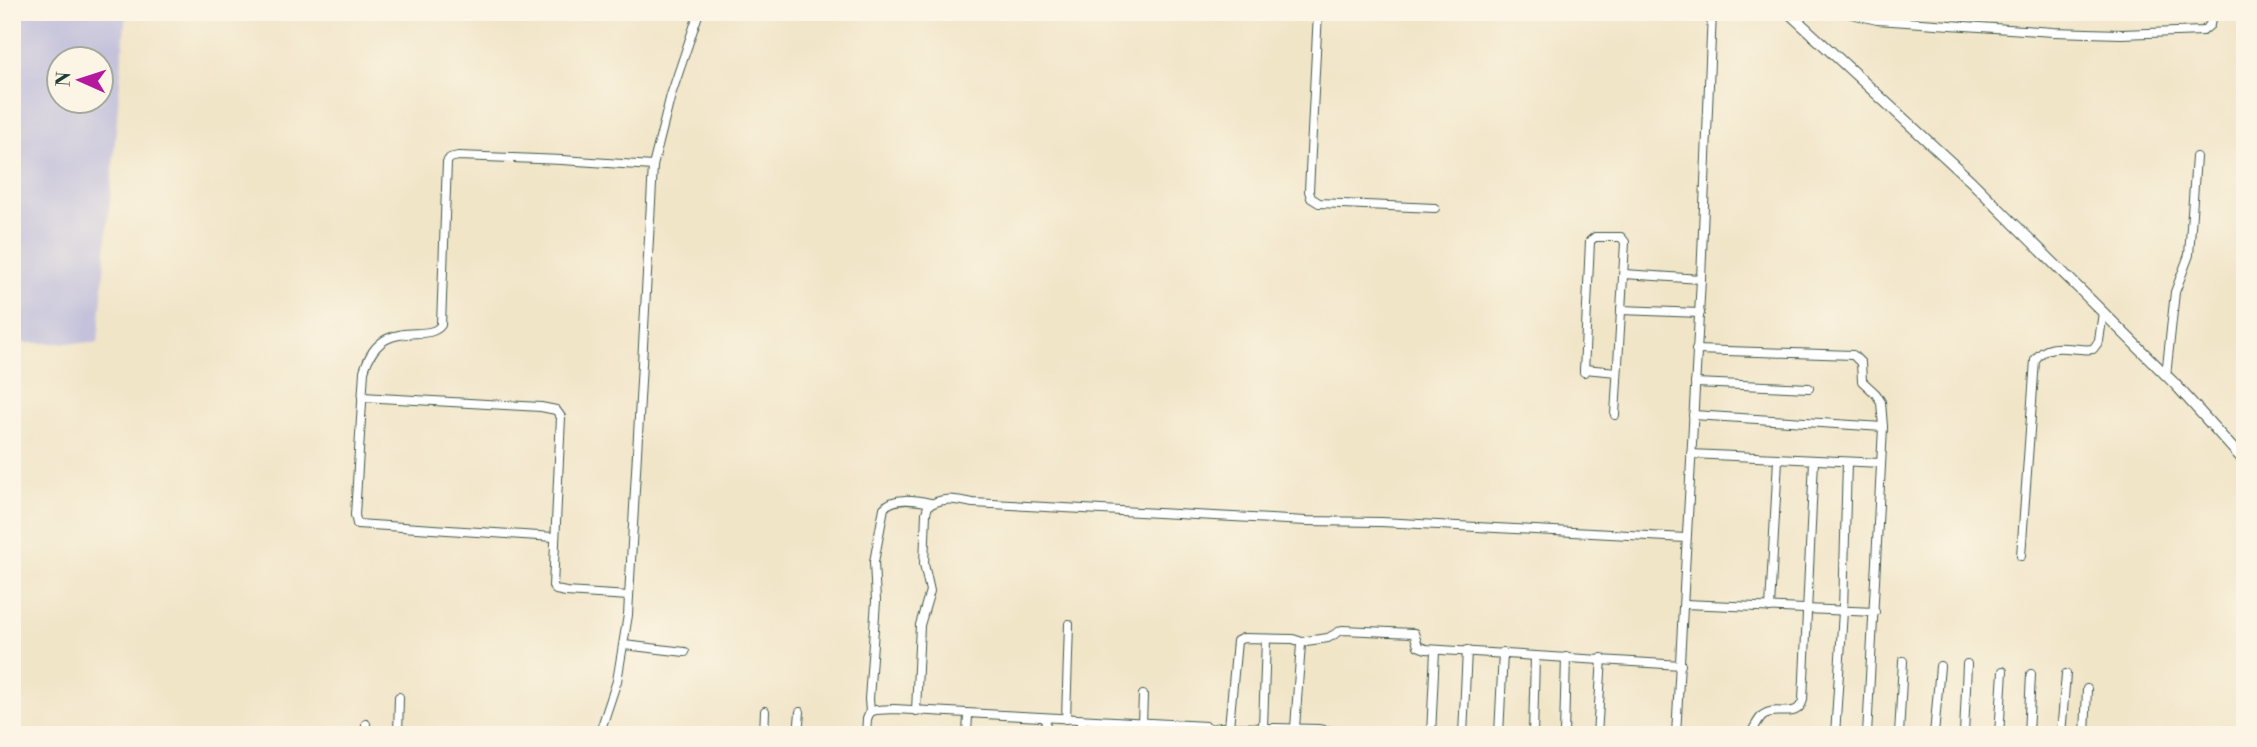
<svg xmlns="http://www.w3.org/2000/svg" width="2257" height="747" font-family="'Libre Bodoni',serif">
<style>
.industrial{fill:#c3c1db;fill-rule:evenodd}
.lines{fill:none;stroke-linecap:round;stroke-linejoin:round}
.minor-casing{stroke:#3e564a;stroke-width:10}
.tertiary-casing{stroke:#3e564a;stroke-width:12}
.minor{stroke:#fff;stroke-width:8}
.tertiary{stroke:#fff;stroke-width:10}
</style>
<rect width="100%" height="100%" fill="#fcf5e5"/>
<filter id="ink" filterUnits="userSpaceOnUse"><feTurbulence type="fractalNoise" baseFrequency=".0143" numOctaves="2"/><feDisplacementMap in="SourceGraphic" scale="14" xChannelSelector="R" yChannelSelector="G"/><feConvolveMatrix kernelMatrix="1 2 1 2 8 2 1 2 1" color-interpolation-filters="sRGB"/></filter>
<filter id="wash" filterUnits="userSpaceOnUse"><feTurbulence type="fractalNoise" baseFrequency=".00686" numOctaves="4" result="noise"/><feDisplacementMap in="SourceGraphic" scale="28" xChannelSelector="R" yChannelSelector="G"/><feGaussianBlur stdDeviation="1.57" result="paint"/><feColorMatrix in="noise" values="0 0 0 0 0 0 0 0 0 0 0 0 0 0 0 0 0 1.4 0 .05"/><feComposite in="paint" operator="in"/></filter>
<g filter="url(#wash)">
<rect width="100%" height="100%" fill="#f1e5c8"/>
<path class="industrial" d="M12 12H126L98 343H12ZM60 60H102V102H60Z"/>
</g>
<g filter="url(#ink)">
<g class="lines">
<g class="minor-casing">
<g id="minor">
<path d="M1318 12 1309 191 1311 198 1319 203 1435 208"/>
<path d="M1843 12 1877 20 2053 32 2121 34 2203 31 2210 25 2212 12"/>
<path d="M1791 15 1819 12"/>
<path d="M1624 274 1701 279"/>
<path d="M1621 310 1700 313"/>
<path d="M1696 350 1853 355 1861 363 1862 381 1876 394 1881 402 1883 427 1867 735"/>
<path d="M1584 369 1617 372"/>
<path d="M1584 372 1590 241 1595 237H1621L1625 242 1615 415"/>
<path d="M2166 376 2175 292 2189 255 2196 157"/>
<path d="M1695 383 1809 388"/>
<path d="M362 397 541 407 556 410 561 417 553 586 556 590 566 592 629 596"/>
<path d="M1693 415 1883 427"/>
<path d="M1691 454 1881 463"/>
<path d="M554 537 357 524 355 515 364 371C381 314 427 345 441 325L447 162 450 158 458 156 562 160 653 166"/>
<path d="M2021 556 2035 360C2049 339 2073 352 2093 349L2099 341 2103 312"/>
<path d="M1684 604 1875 612"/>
<path d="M1770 608 1778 459"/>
<path d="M624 645 685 652"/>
<path d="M916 711 920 625 930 591 924 564 926 513 928 506C942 496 957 500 973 503L1306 521 1381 522 1686 538"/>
<path d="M870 712 869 699 876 601 874 562 884 508C894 496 916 500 930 503"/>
<path d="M1066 719 1069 624"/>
<path d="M1142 724 1143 695"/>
<path d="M1229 727 1237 641 1243 638 1293 639 1302 642"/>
<path d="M1263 728 1266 639"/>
<path d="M1295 728 1301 644 1306 641 1328 638 1342 630 1414 633 1418 646 1426 649 1681 665"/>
<path d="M1211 729 1219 727 1318 729 1357 735"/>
<path d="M366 735V724"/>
<path d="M398 735 399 697"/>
<path d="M599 735 617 681 628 615 653 166 671 95 699 12"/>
<path d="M764 735 765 711"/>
<path d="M798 735 800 712"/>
<path d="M866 735 867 719 870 712 876 710 894 709 1206 726 1211 729 1213 735"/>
<path d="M967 735 968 714"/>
<path d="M1045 735 1046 718"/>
<path d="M1081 735V720"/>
<path d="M1115 735 1116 722"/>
<path d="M1431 735 1435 650"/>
<path d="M1463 735 1467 650"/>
<path d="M1499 735 1503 652"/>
<path d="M1533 735 1535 656"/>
<path d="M1564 735 1566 657"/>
<path d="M1597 735 1602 658"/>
<path d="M1676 735 1701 279 1712 12"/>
<path d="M1750 735C1754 729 1758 719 1763 715 1777 705 1797 721 1803 700L1814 460"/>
<path d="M1835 735 1843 611 1847 462"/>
<path d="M1899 735 1903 661"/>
<path d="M1934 735 1940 666"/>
<path d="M1964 735 1967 664"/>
<path d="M1999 735 2003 671"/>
<path d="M2028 735 2031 674"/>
<path d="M2061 735 2066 674"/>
<path d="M2085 735 2087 689"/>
</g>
</g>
<g class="tertiary-casing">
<path id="tertiary" d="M1788 12 1971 181 2175 384 2245 462"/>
</g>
<use href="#minor" class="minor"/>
<use href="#tertiary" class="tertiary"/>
</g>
</g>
<rect width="2257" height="747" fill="none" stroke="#fcf5e5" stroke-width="42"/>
<g transform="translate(80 80) rotate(273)"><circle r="33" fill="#fcf5e5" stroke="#a4ab9e" stroke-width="2"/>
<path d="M0-5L12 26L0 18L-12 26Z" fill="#b5179e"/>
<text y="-10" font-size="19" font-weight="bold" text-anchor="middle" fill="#1f3d34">N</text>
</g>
</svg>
